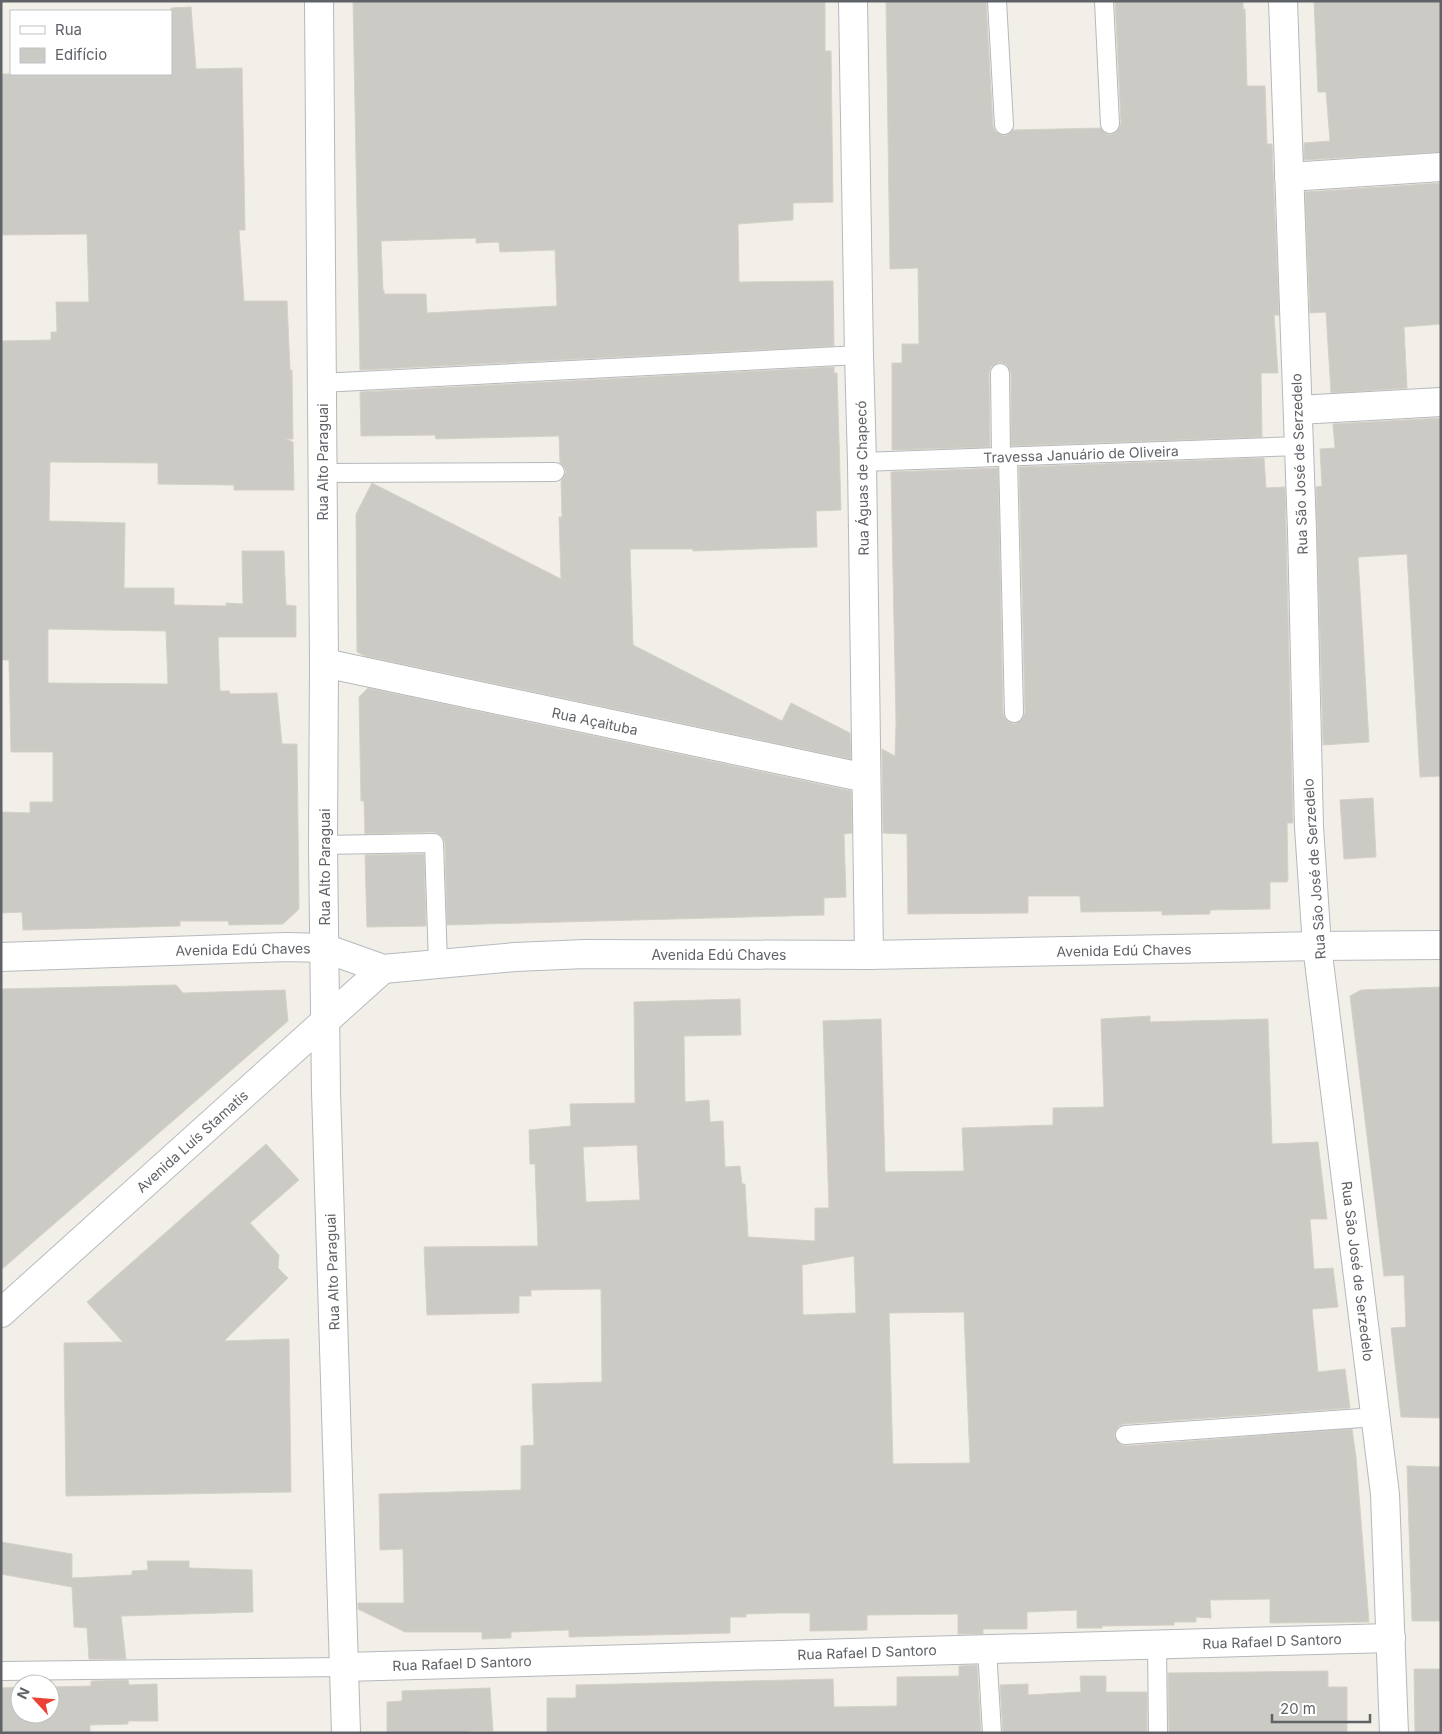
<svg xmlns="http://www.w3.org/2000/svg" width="1442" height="1734" font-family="Inter,sans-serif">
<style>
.building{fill:#cccac5;stroke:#d6d1c6;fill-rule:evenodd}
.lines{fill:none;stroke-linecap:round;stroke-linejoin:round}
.lane-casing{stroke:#b5b8bc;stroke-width:20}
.street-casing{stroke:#b5b8bc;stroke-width:30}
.secondary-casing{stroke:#b6babf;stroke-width:30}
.lane{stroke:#fff;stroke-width:18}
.street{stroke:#fff;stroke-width:28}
.secondary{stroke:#fff;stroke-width:28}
.labels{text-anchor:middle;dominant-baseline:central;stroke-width:4;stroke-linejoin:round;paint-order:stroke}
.street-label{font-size:14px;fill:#5f6368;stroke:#fff}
</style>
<rect width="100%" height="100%" fill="#f1efe8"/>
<g class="building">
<path d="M353 1H825V51H831L833 202 793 203V220L738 224 739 282 833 281 834 346 360 370ZM476 238V243L499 242 500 252 555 250 557 306 427 313 426 294H384V290H383L381 241Z"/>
<path d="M886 1H986L993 126 995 131 1004 136 1009 134 1013 130 1101 128 1105 133 1110 135 1115 133 1119 129 1121 123 1115 1H1243V10L1245 9 1247 86H1265L1267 144H1272L1279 315H1274L1278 373H1261L1262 437 1011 446V373L1009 368 1006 364 999 362 991 367 989 373 990 447 892 450V363H902V344H919L918 268 890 269Z"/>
<path d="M1314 1H1441V152L1304 160V143L1330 141 1326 92H1318Z"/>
<path d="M191 7 196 69 242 68 245 230H239L244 301H287L290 370H292L293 439H286L293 442 294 490H234V485L158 484V463L50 462 49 521 125 523 124 588H174V605L226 606V603L243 604 242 551H284L286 605 296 606V637H218L220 691H229L230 694 277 693 282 744H297L299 909 283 924 229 925 228 921H180V926L23 930 22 912 1 913V812L30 813V802H53V752H11L9 660H1V341L51 340V332H57L56 302H89L87 234 1 235V74H171V8ZM48 629 166 631 168 684 48 683Z"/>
<path d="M1441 183V324L1404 327 1407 388 1331 393 1326 312 1310 313 1305 192Z"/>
<path d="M834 367V373H837L841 510 816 511 817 547 693 551V549H630L633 645 782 721 791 703 850 733 851 759 365 656 357 652 356 514 372 483 561 579 559 517H562L561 481 566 472 564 467 560 463 559 436 436 439 435 435 361 436 360 392Z"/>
<path d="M1441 418V776L1420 777 1407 554 1358 557 1369 742 1323 745 1316 487 1322 486 1320 449 1335 448 1333 424Z"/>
<path d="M1264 458 1266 488 1285 487 1293 823H1287L1288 880 1287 882H1270V909L1210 910V914L1162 915V911L1081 912 1080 896H1028V913L908 914 907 834 883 833 882 749 895 756 896 722 891 472 998 468 1003 713 1005 718 1009 722 1015 724 1023 718 1025 713 1019 467Z"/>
<path d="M368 688 851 791 852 833 844 834 846 897 824 898V915L447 925 445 843 443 837 434 832 365 834 364 801H361L359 697Z"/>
<path d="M1373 798 1376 857 1344 859 1340 800Z"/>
<path d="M424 854 426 926 367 927 365 855Z"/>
<path d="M176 985 183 993 285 990 288 1021 1 1270V989Z"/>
<path d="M1441 987V1418L1401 1417 1391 1328 1406 1327 1404 1275 1384 1276 1350 996 1361 990Z"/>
<path d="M740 999 741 1035 684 1036 685 1102 709 1100 710 1122 723 1121 725 1167 740 1166 742 1184H745L748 1237 815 1241V1208H829L823 1021 881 1019 885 1172 964 1171 962 1128 1053 1125V1108L1104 1107 1101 1019 1150 1016V1022L1268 1019 1272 1144 1318 1142 1327 1219H1310L1314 1269 1333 1268 1338 1307 1312 1309 1318 1372 1345 1369 1350 1408 1124 1424 1119 1426 1116 1430 1114 1436 1120 1444 1126 1446 1352 1429 1356 1457 1369 1622 1270 1623V1599L1210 1600 1211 1618 1196 1617V1622H1174V1625L1102 1626V1628H1077V1610L1027 1612V1629H983V1634H958V1614L867 1615V1630L810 1631V1613H780L746 1614V1617H730V1633L569 1637V1630L511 1632V1638L482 1639V1632H405L358 1609V1603H404L403 1549 380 1550 379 1494 521 1490V1446L534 1445 532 1384 602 1382 601 1289 531 1290V1296H519V1313L427 1315 424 1247 538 1246 535 1164H530L529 1130 571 1126 570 1104 635 1103 634 1002ZM637 1145 640 1200 586 1202 583 1147ZM854 1256 856 1313 803 1315 802 1265ZM964 1312 970 1463 893 1464 889 1313Z"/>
<path d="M266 1144 299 1180 250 1223 279 1255 278 1268 288 1278 224 1341 289 1339 291 1492 66 1496 64 1343 123 1342 87 1302Z"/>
<path d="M1407 1466 1441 1467V1621H1412Z"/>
<path d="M1 1542 72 1554V1578L132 1575V1571L148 1570 147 1561H189V1568L252 1570 253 1612 121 1616 126 1659H89L87 1628 74 1627 72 1587 1 1574Z"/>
<path d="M977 1665 981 1733H547V1698H576V1685L833 1679 834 1707 897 1706V1677L959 1676V1666Z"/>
<path d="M1414 1669H1441V1733H1415Z"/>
<path d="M1328 1671V1687H1347V1733H1169L1168 1673Z"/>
<path d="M1080 1676H1106V1692H1147V1733H1003L1000 1685 1028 1684V1695L1081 1692Z"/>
<path d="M128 1680 129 1685 157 1684 158 1721H128V1724L90 1725V1733H1V1688L20 1687V1714H50V1687L91 1686V1681Z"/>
<path d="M490 1688 493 1731H470L471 1733H387V1702L402 1701V1691Z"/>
</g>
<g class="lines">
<g class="lane-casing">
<g id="lane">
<path d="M997 1 1004 125"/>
<path d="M1104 1 1110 124"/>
<path d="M1000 373 1001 457"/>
<path d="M321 383 859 355"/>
<path d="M1008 457 1014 713"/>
<path d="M862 462 1299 446"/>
<path d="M322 473 555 472"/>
<path d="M323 845 434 843 438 964"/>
<path d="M1125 1435 1376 1417"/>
<path d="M1157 1644 1158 1733"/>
<path d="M987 1649 992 1733"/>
<path d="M1 1671 344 1667"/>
</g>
</g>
<g class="street-casing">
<g id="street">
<path d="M319 1 324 663 323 845 326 1091 346 1733"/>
<path d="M853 1 859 355 862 462 869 955"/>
<path d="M1283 1 1302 531 1309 827 1317 946 1385 1494 1394 1733"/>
<path d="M1289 177 1441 167"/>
<path d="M1298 410 1441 402"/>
<path d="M324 663 866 778"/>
<path d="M344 1667 1391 1638"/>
</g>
</g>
<g class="secondary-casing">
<g id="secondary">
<path d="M1 957 286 947 324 948 383 969 515 957 585 954 869 955 1317 946 1441 945"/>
<path d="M1 1313 383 969"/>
</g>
</g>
<use href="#lane" class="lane"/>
<use href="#street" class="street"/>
<use href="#secondary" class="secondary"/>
</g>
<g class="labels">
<g class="street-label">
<text transform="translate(1081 454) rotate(-2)">Travessa Januário de Oliveira</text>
<text transform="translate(322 462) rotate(-90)">Rua Alto Paraguai</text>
<text transform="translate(1299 464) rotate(-92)">Rua São José de Serzedelo</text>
<text transform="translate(862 478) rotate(-91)">Rua Águas de Chapecó</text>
<text transform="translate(595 721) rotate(12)">Rua Açaituba</text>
<text transform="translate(324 867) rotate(-90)">Rua Alto Paraguai</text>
<text transform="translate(1314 869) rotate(-94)">Rua São José de Serzedelo</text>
<text transform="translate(243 949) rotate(-1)">Avenida Edú Chaves</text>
<text transform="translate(1124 950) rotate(-1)">Avenida Edú Chaves</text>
<text x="719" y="954">Avenida Edú Chaves</text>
<text transform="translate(192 1141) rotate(-42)">Avenida Luís Stamatis</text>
<text transform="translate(1358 1271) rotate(83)">Rua São José de Serzedelo</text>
<text transform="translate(332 1272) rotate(-92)">Rua Alto Paraguai</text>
<text transform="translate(1272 1641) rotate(-2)">Rua Rafael D Santoro</text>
<text transform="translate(867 1652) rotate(-2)">Rua Rafael D Santoro</text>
<text transform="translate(462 1663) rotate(-2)">Rua Rafael D Santoro</text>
</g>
</g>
<rect width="1442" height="1734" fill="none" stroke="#5f6368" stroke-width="5"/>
<rect x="10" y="10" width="162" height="65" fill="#ffffff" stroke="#bfc1c3"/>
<rect x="20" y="26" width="25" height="8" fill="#ffffff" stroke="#bfc1c3"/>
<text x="55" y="35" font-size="15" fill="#5f6368">Rua</text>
<rect x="20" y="48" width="25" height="15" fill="#cccac5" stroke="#bfc1c3"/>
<text x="55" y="60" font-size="15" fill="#5f6368">Edifício</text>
<g transform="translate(35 1699) rotate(296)"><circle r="24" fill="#ffffff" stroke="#bfc1c3"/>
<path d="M0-4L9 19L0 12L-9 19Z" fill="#ea4335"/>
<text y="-8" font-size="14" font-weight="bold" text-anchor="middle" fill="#5f6368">N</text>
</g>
<path d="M1272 1714v8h98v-8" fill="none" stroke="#5f6368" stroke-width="2.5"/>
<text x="1280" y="1714" font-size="15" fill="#5f6368" stroke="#ffffff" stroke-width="4" paint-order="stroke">20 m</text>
</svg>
